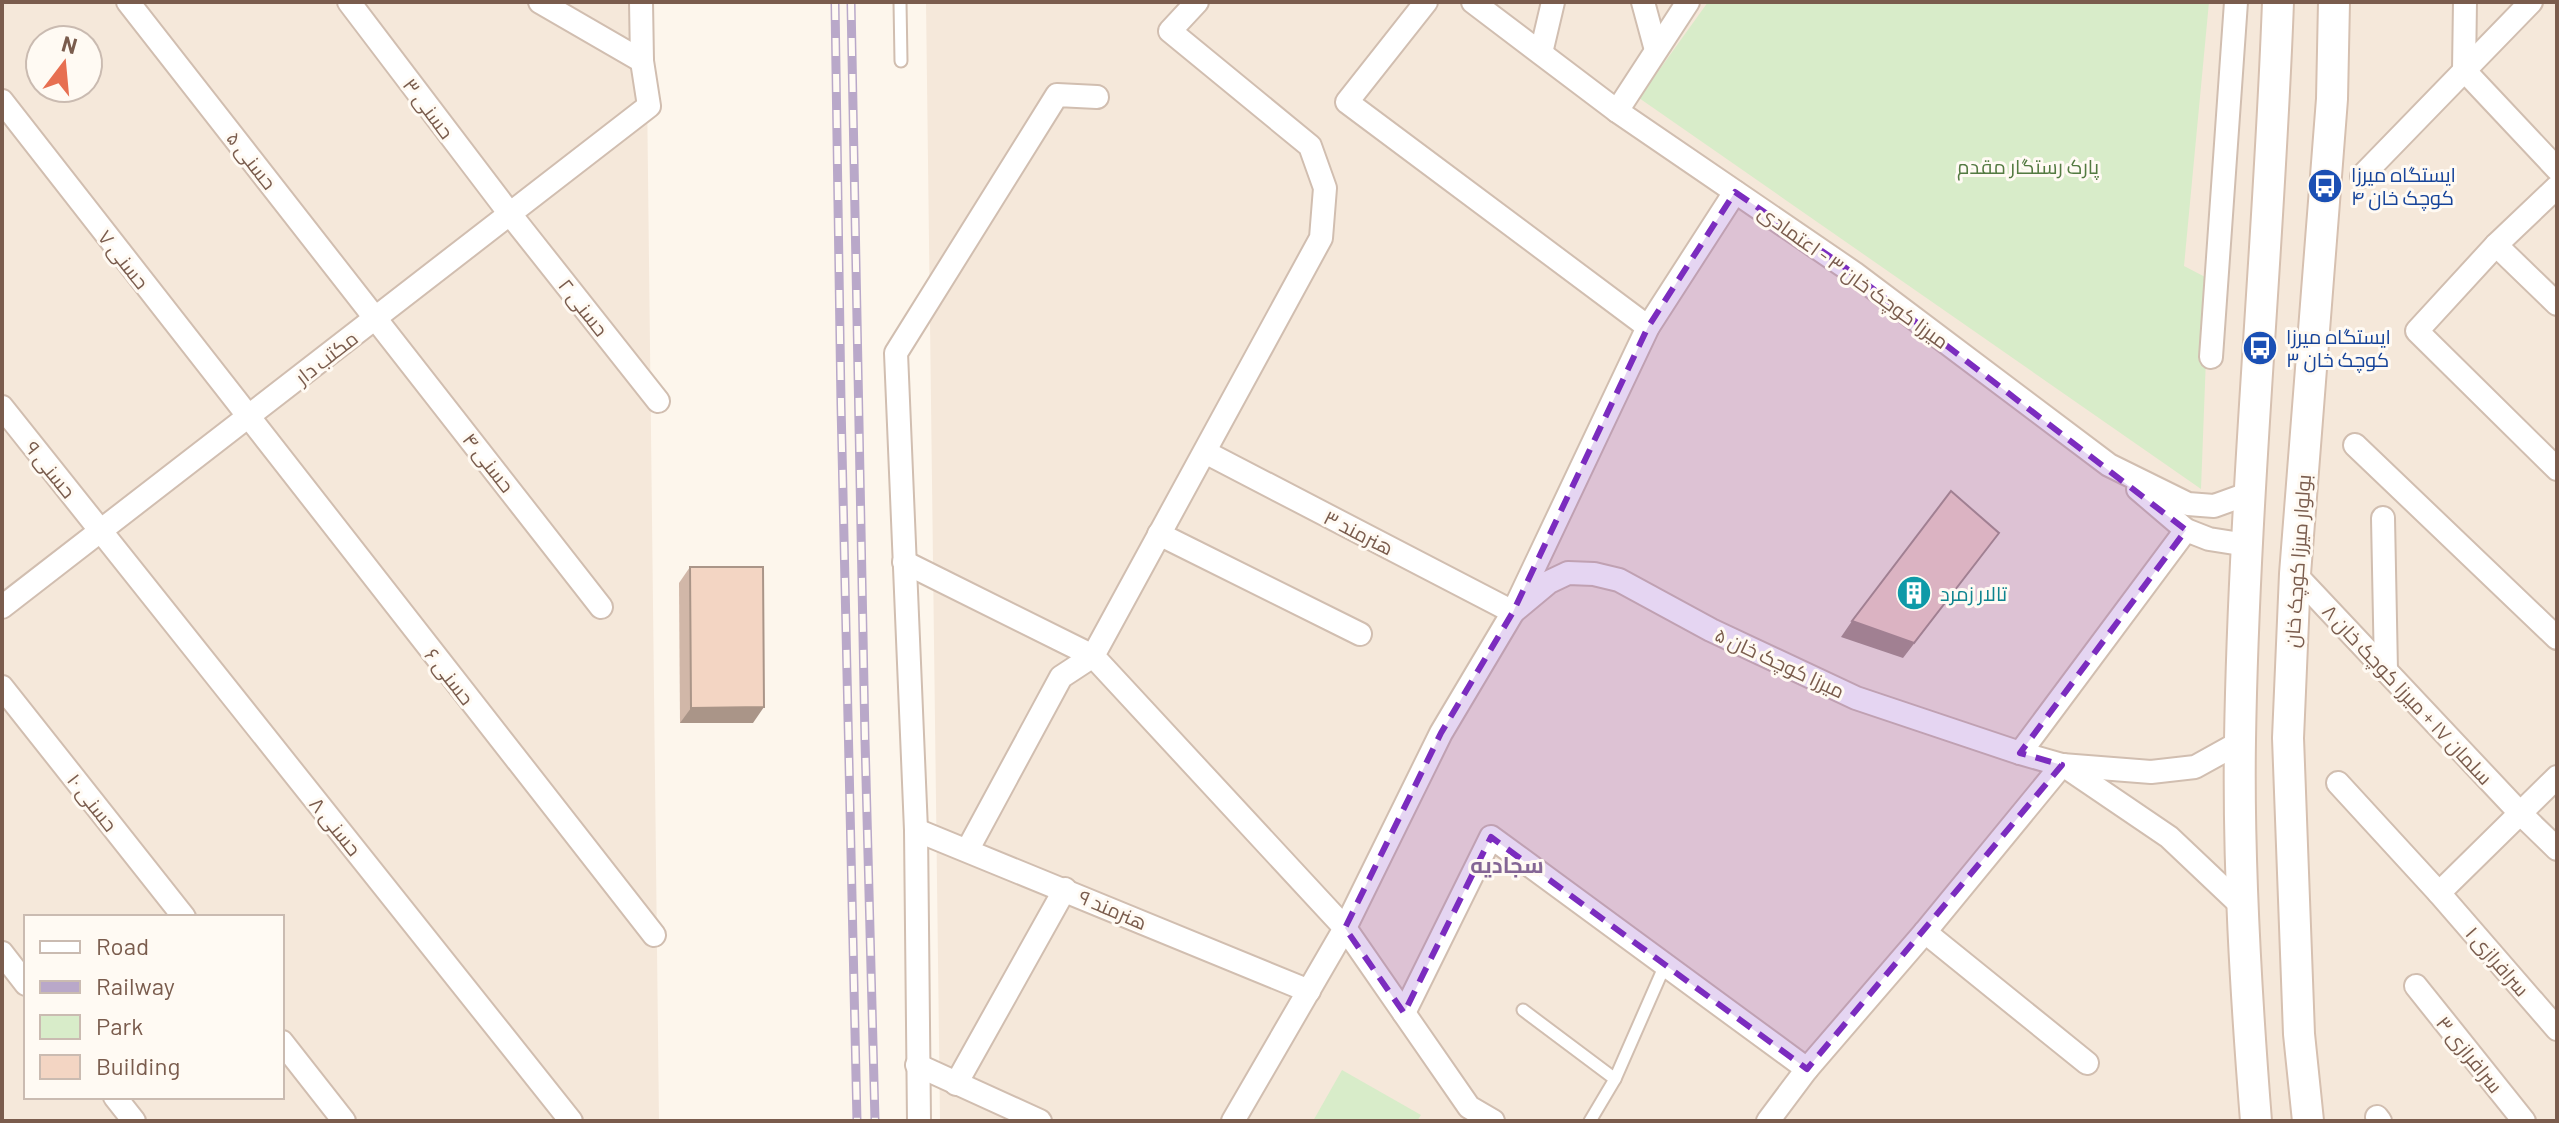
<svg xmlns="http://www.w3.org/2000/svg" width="2559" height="1123" font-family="Barlow,Cairo,sans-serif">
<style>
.residential{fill:#f5e8da;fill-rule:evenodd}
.green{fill:#d8ecc9}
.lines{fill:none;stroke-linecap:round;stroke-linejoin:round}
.lane-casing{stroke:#d1beb0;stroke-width:15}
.street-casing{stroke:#d1beb0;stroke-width:26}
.secondary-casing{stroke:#d6c0b0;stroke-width:34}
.lane{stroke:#fff;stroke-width:11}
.street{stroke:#fff;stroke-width:22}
.secondary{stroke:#fff;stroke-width:30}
.rail-casing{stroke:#b9a8c9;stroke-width:9}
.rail{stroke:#fffaf3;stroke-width:6;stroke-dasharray:18;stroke-linecap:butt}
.wall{fill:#d1b7a8}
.shaded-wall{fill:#aa9588}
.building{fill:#f3d5c3;stroke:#aa9588;stroke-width:2}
.marked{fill:#7b2cbf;fill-opacity:0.2;stroke:#7b2cbf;stroke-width:6;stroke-dasharray:16 10;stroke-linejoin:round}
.labels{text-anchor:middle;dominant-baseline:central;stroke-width:6;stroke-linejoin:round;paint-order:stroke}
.street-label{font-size:20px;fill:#7a5c4d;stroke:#fffaf3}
.park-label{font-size:20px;fill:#537a41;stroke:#fffaf3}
.transit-label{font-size:20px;fill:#164399;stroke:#fffaf3;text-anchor:start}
.culture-label{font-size:20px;fill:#0d838f;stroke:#fffaf3;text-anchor:start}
.neighbourhood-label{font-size:22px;font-weight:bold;fill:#846695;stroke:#fffaf3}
</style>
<rect width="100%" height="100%" fill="#fdf6ec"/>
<g class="residential">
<path d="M2 2H646L659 1121H2ZM40 40H88V88H40ZM26 917H282V1097H26Z"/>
<path d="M926 2H2557V1121H940Z"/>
</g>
<g class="green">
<path d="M1708 2H2209L2184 266 2209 279 2201 489 1639 98Z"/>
<path d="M1342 1070 1421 1115 1417 1121H1313Z"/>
</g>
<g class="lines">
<g class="lane-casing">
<g id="lane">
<path d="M900 2 901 61"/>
<path d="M1523 1010 1615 1079"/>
<path d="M1590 1121 1615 1079 1665 965"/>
</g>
</g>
<g class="street-casing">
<g id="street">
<path d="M128 2 601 607"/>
<path d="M349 2 510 214 658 401"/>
<path d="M540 2 642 61"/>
<path d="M1197 2 1170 31 1310 146 1325 188 1321 238 1093 656 1345 928 1469 1107 1493 1121"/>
<path d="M1426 2 1347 102 1648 327"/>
<path d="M1473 2 1617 111 1854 273 2109 465 2188 504 2214 506 2250 493"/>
<path d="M1643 2 1656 50"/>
<path d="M2465 2 2464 70 2557 169"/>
<path d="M1541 53 1553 2"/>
<path d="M2 101 654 935"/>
<path d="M1617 111 1688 2"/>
<path d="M2362 176 2531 2"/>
<path d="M2557 187 2496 245 2417 331 2557 469"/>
<path d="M2496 245 2557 304"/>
<path d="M2211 357 2236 2"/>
<path d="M2 407 571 1121"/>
<path d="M2355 445 2557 638"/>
<path d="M1205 452 1513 612 1549 582 1568 573 1594 574 1619 580 1711 630 1856 698 2020 753 2062 765 2151 772 2195 767 2240 742"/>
<path d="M2138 489 2186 530 2209 539 2247 545"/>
<path d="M2383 518 2386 671"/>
<path d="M1159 534 1360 634"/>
<path d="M904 562 1093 656"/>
<path d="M2295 574 2521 814 2557 849"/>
<path d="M2 607 649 106 642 61 641 2"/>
<path d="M2 687 184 917"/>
<path d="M2020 753 2186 530"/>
<path d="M2063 765 2169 837 2244 908"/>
<path d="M2338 783 2439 893 2557 1029"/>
<path d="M916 830 1309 991"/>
<path d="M968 849 1061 677 1093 656"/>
<path d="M2439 893 2557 777"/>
<path d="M1925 932 2087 1063"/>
<path d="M2 953 26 984"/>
<path d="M2416 986 2524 1121"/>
<path d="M1404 1013 1491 837 1807 1069"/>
<path d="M282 1042 344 1121"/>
<path d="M917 1065 1040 1121"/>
<path d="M956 1084 1065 889"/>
<path d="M115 1097 134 1121"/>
<path d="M2377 1117 2380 1121"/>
<path d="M919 1121 916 830 896 353 1057 95 1097 97"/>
<path d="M1233 1121 1345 928 1441 733 1513 612 1648 327 1735 192"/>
<path d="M1768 1121 1807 1069 1925 932 2062 765"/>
</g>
</g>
<g class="secondary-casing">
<g id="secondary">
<path d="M2256 1121C2246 995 2238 866 2240 740 2244 494 2269 248 2278 2"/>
<path d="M2308 1121 2299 1034 2288 738 2295 574 2332 99 2334 2"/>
</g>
</g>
<use href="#lane" class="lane"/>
<use href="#street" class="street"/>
<use href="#secondary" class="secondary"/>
<g class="rail-casing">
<g id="rail">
<path d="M835 2 841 404 857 1121"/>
<path d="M851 2 865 740 875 1121"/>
</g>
</g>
<use href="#rail" class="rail"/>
</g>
<path class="wall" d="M690 567 753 723H680L679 583Z"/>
<g class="shaded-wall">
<path d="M1999 533 1903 658 1841 637 1852 621Z"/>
<path d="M764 707 753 723H680L691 708Z"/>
</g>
<g class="building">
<path d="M1951 491 1999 533 1914 643 1852 621Z"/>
<path d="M690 567H763L764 707 691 708Z"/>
</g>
<path class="marked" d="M1735 192 1838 262 2186 530 2020 753 2062 765 1807 1069 1491 837 1404 1013 1345 928 1441 733 1513 612 1648 327Z"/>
<defs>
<g id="bus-disc" transform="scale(1.8)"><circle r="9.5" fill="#1a4fb4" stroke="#fffaf3"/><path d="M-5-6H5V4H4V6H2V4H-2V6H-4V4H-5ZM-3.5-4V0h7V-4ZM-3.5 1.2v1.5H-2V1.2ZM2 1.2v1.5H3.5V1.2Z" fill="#fff"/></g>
<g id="building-disc" transform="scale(1.8)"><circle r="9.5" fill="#0f9aa8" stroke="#fffaf3"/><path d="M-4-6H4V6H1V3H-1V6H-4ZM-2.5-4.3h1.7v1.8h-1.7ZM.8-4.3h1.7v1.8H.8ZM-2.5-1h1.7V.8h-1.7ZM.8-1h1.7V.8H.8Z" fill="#fff"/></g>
</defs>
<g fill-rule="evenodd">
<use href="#bus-disc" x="2325" y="186"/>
<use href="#bus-disc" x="2260" y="348"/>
<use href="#building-disc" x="1914" y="593"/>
</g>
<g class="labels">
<g class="street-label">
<text transform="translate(429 108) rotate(53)">حسنی ۳</text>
<text transform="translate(252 160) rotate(52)">حسنی ۵</text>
<text transform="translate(124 259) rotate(52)">حسنی ۷</text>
<text transform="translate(1854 276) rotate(36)">میرزا کوچک خان ۳ - اعتمادی</text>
<text transform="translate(584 307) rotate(52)">حسنی ۲</text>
<text transform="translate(326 357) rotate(-38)">مکتب دار</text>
<text transform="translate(489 462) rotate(52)">حسنی ۴</text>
<text transform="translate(51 469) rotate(51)">حسنی ۹</text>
<text transform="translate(1359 532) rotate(27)">هنرمند ۳</text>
<text transform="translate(2297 561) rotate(-86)">بولوار میرزا کوچک خان</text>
<text transform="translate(1780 662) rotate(25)">میرزا کوچک خان ۵</text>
<text transform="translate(450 676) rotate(52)">حسنی ۶</text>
<text transform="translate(2408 694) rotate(47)">سلمان ۱۷ + میرزا کوچک خان ۸</text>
<text transform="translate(93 802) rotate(52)">حسنی ۱۰</text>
<text transform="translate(336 826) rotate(51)">حسنی ۸</text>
<text transform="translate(1113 909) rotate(23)">هنرمند ۹</text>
<text transform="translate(2498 961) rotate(49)">سرافرازی ۱</text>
<text transform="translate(2470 1054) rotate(51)">سرافرازی ۳</text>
</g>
<g class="park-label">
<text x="2028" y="166">پارک رستگار مقدم</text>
</g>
<g class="transit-label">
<text x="2351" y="174">ایستگاه میرزا<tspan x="2351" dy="23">کوچک خان ۴</tspan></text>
<text x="2286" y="336">ایستگاه میرزا<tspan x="2286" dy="23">کوچک خان ۳</tspan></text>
</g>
<g class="culture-label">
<text x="1940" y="593">تالار زمرد</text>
</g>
<g class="neighbourhood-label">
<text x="1507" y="864">سجادیه</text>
</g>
</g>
<rect width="2559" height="1123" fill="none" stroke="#7a5c4d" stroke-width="8"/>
<rect x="24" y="915" width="260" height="184" fill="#fffaf3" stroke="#cabbb1" stroke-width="2"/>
<rect x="40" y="941" width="40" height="12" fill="#ffffff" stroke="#cabbb1" stroke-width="2"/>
<text x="96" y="955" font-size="24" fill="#7a5c4d">Road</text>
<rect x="40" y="981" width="40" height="12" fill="#b9a8c9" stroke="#cabbb1" stroke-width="2"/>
<text x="96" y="995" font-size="24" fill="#7a5c4d">Railway</text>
<rect x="40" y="1015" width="40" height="24" fill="#d8ecc9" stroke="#cabbb1" stroke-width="2"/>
<text x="96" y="1035" font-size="24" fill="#7a5c4d">Park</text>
<rect x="40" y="1055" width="40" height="24" fill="#f3d5c3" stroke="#cabbb1" stroke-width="2"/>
<text x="96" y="1075" font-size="24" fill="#7a5c4d">Building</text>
<g transform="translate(64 64) rotate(16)"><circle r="38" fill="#fffaf3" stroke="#cabbb1" stroke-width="2"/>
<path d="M0-6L14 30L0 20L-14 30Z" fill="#e76f51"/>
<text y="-12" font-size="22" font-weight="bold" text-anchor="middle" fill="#7a5c4d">N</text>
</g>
</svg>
